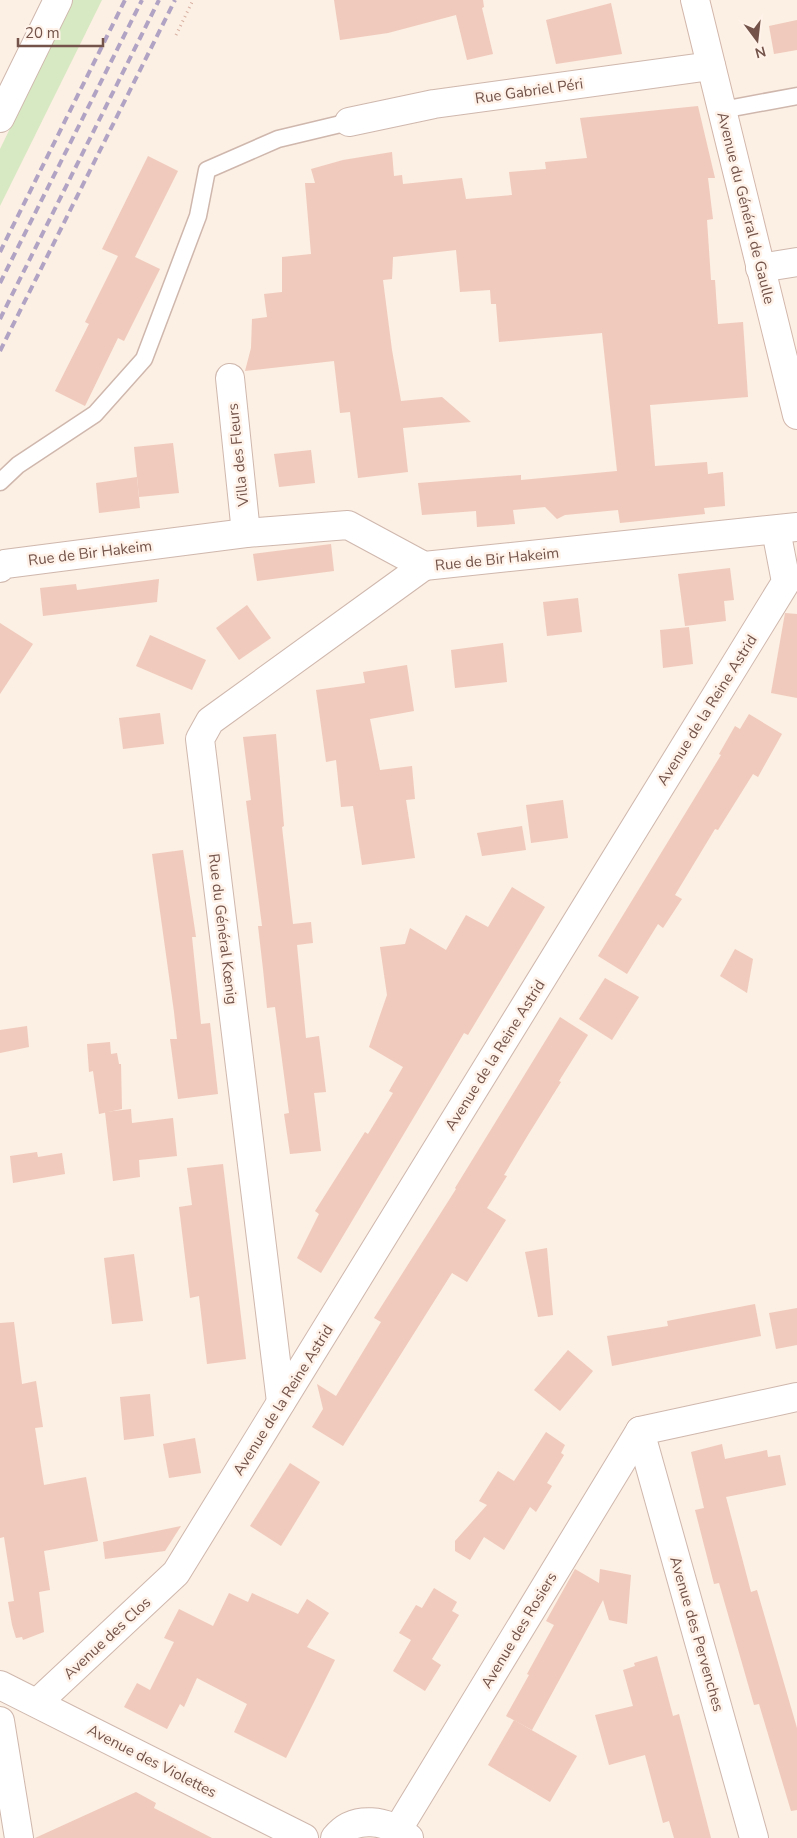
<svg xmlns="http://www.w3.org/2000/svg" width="797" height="1838" font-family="'Nunito Sans',sans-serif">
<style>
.green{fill:#d7e9c2}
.building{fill:#f0cabc}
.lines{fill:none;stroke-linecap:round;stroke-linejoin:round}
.lane-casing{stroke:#cfb7ad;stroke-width:19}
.street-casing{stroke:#cfb7ad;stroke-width:30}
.secondary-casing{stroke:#d2b6ab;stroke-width:30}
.path{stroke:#d5ad9f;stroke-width:3;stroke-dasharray:1 4;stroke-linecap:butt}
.lane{stroke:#fff;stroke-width:16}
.street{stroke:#fff;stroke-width:28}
.secondary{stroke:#fff;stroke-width:28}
.rail{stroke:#b0a3c4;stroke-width:4;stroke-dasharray:8 5;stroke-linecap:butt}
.labels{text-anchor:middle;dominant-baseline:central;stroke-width:5;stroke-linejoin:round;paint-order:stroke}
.street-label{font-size:15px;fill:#73534a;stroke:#fff3e9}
</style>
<rect width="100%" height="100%" fill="#fcefe3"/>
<path class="green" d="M73 0H102L0 206V149Z"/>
<g class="building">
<path d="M334 0H483L484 7 482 8 493 54 467 60 456 15 388 33 340 40Z"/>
<path d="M611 3 622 54 556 64 546 20Z"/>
<path d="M797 20V50L774 54 769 26Z"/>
<path d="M698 106 715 178H708L713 219 707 220 711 280H715L718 324 743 322 748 397 650 405 655 466 707 462 708 474 723 472 725 506 704 508 705 514 620 523 618 510 565 515 557 519 545 507 513 510 515 524 477 527 476 511 422 515 418 483 521 475V480L617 471 602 333 499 342 496 304H491L490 290 460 292 456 250 393 257 392 279 383 280 392 350 401 401 442 397 471 422 403 428 408 472 358 478 350 412 340 413 334 361 245 371 251 348 252 319 267 317 264 294 282 292V257L311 254 305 183H315L311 169 343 160 392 152 394 176 402 175 403 184 462 178 466 199 512 195 509 172 546 169 545 162 587 158 580 118Z"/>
<path d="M148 156 178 171 135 257 160 269 124 341 118 338 85 406 55 391 89 324 85 322 118 256 102 249Z"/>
<path d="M173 443 179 493 139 497 134 447Z"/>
<path d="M311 450 315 483 279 487 274 454Z"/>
<path d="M137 477 140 508 99 513 96 483Z"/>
<path d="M331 544 334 571 257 581 253 554Z"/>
<path d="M730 568 734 600 724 601 726 621 685 626 678 574Z"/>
<path d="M159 579 157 602 43 616 40 588 76 584 77 590Z"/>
<path d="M578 598 582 632 547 636 543 602Z"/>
<path d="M247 605 271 638 239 660 216 628Z"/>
<path d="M785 613 797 614V698L771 693Z"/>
<path d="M0 623 33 644 0 694Z"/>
<path d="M689 627 693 664 663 668 660 630Z"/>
<path d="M150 635 206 660 192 690 136 666Z"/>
<path d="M503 643 507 682 455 688 451 650Z"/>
<path d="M407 665 414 711 370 719 380 770 412 766 415 799 406 800 415 858 362 865 353 806 341 807 336 760 326 762 316 690 365 683 363 672Z"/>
<path d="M160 713 164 744 123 749 119 718Z"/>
<path d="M749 714 782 734 758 777 753 774 718 830 715 829 675 895 682 899 663 928 658 924 627 974 598 956 721 755 719 754 735 726 740 729Z"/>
<path d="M276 734 284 826 282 827 293 924 311 922 313 943 297 945 306 1038 319 1036 326 1092 314 1093 321 1151 290 1154 284 1114 289 1113 275 1007 267 1008 263 969 258 926H262L246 801 251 800 243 737Z"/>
<path d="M563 800 568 838 531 843 526 805Z"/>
<path d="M522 826 526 850 482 856 477 833Z"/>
<path d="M183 850 196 937H192L201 1024 210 1023 218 1094 178 1099 170 1039H177L174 1012 152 854Z"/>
<path d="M512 887 545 907 468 1035 464 1033 321 1273 297 1258 319 1214 315 1211 365 1132 368 1134 393 1093 389 1091 403 1067 369 1047 387 995 380 947 405 944 410 928 446 950 466 915 488 927Z"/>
<path d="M735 949 753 959 747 993 720 976Z"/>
<path d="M605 978 639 997 612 1040 579 1019Z"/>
<path d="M560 1017 588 1035 559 1081 561 1082 528 1135 504 1175 507 1176 487 1208 506 1220 467 1282 452 1273 343 1446 312 1427 323 1409 317 1384 336 1396 381 1322 374 1318 456 1189 455 1188Z"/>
<path d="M27 1026 29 1047 0 1053V1030Z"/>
<path d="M110 1042 111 1054 117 1053 119 1064H121L122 1109 99 1114 93 1071 89 1072 87 1044Z"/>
<path d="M131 1109 132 1123 173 1118 177 1156 139 1160 140 1177 113 1181 105 1112Z"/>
<path d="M37 1152 38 1157 62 1153 65 1174 13 1183 10 1156Z"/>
<path d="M223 1164 246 1359 207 1364 199 1296 190 1298 179 1207 192 1205 187 1168Z"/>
<path d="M547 1248 553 1315 538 1317 525 1252Z"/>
<path d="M134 1254 143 1321 112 1324 104 1258Z"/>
<path d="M755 1304 761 1336 612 1366 607 1336 668 1326 667 1321Z"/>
<path d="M797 1308V1345L776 1349 769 1313Z"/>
<path d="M14 1322 22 1384 36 1381 43 1427 35 1428 44 1485 86 1477 98 1541 44 1551 50 1590 39 1592 44 1632 23 1640 22 1637 16 1638 12 1625 8 1602 14 1601 4 1537 0 1538V1323Z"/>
<path d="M568 1350 593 1371 560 1411 534 1390Z"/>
<path d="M150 1394 154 1436 124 1440 120 1397Z"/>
<path d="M546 1432 565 1445 561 1453 564 1455 547 1483 552 1486 536 1512 530 1507 504 1550 484 1537 470 1560 455 1551V1541L487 1505 479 1501 498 1471 514 1481Z"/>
<path d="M195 1438 201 1473 169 1478 163 1444Z"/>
<path d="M722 1444 725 1459 767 1450 768 1457 780 1455 786 1485 726 1497 751 1592 757 1590 797 1728V1810L791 1811 759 1704 754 1705 719 1583 714 1584 695 1510 704 1508 691 1452Z"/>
<path d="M290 1463 320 1482 281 1546 250 1526Z"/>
<path d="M181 1526 165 1551 105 1559 103 1542Z"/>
<path d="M575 1569 599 1583 600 1569 631 1575 627 1624 609 1620 603 1600 532 1730 506 1716 529 1675 527 1674 554 1625 546 1621Z"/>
<path d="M434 1588 457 1602 452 1611 459 1615 432 1659 441 1665 425 1691 393 1671 411 1640 399 1633 416 1605 422 1608Z"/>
<path d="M229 1593 248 1602 252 1593 298 1614 307 1599 329 1613 307 1647 335 1660 286 1758 234 1732 247 1704 197 1678 184 1707 180 1704 167 1729 124 1707 137 1683 150 1690 174 1642 164 1638 179 1609 213 1626Z"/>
<path d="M657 1656 673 1716 679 1714 711 1838H674L669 1821 663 1823 645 1755 609 1765 595 1715 633 1706 623 1670 635 1666 634 1663Z"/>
<path d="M514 1720 577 1756 550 1802 488 1765Z"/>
<path d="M136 1792 156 1803 154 1808 212 1838H35Z"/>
</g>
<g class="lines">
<g class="lane-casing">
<g id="lane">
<path d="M722 110 797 96"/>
<path d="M0 482 18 465 95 414 144 359 198 216 207 170 278 139 349 122"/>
</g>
</g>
<g class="street-casing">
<g id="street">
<path d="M0 118 58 0"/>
<path d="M349 122 434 104 711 66"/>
<path d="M760 268 797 262"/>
<path d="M230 378 246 533"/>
<path d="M0 568 5 564 246 533 348 525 424 566 797 527"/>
<path d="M281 1402 200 739 210 721 424 566"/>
<path d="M640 1431 754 1838"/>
<path d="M640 1431 797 1397"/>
<path d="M0 1685 304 1838"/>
<path d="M38 1702 176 1573 786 582 776 530"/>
<path d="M0 1721 19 1838"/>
<path d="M398 1829 640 1431"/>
<path d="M335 1838C354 1814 388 1820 409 1838"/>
</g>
</g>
<g class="secondary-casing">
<path id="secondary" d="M695 0 797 415"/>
</g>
<path class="path" d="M176 35 193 0"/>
<use href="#lane" class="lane"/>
<use href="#street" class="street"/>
<use href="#secondary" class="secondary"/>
<g class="rail">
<path d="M0 252 125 0"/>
<path d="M0 283 142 0"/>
<path d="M0 319 159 0"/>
<path d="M0 351 175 0"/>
</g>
</g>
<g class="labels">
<g class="street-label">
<text transform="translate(529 91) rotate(-8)">Rue Gabriel Péri</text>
<text transform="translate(746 208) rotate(76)">Avenue du Général de Gaulle</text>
<text transform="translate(238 455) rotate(-96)">Villa des Fleurs</text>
<text transform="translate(90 553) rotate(-7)">Rue de Bir Hakeim</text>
<text transform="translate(497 559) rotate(-6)">Rue de Bir Hakeim</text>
<text transform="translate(707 710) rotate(-58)">Avenue de la Reine Astrid</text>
<text transform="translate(223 929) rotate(83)">Rue du Général Kœnig</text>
<text transform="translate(495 1055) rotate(-58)">Avenue de la Reine Astrid</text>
<text transform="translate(283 1400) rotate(-58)">Avenue de la Reine Astrid</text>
<text transform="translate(519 1630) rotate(-59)">Avenue des Rosiers</text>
<text transform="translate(697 1634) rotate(74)">Avenue des Pervenches</text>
<text transform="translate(107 1638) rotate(-43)">Avenue des Clos</text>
<text transform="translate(152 1761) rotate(27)">Avenue des Violettes</text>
</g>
</g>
<g transform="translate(757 40) rotate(165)" stroke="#fff3e9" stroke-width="4" paint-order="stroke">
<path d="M0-4L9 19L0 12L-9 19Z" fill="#73534a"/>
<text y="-8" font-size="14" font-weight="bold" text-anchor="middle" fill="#73534a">N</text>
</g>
<path d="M18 38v8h85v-8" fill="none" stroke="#73534a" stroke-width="2.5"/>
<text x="25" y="38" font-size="15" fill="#73534a" stroke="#fff3e9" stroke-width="4" paint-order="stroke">20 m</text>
</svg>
